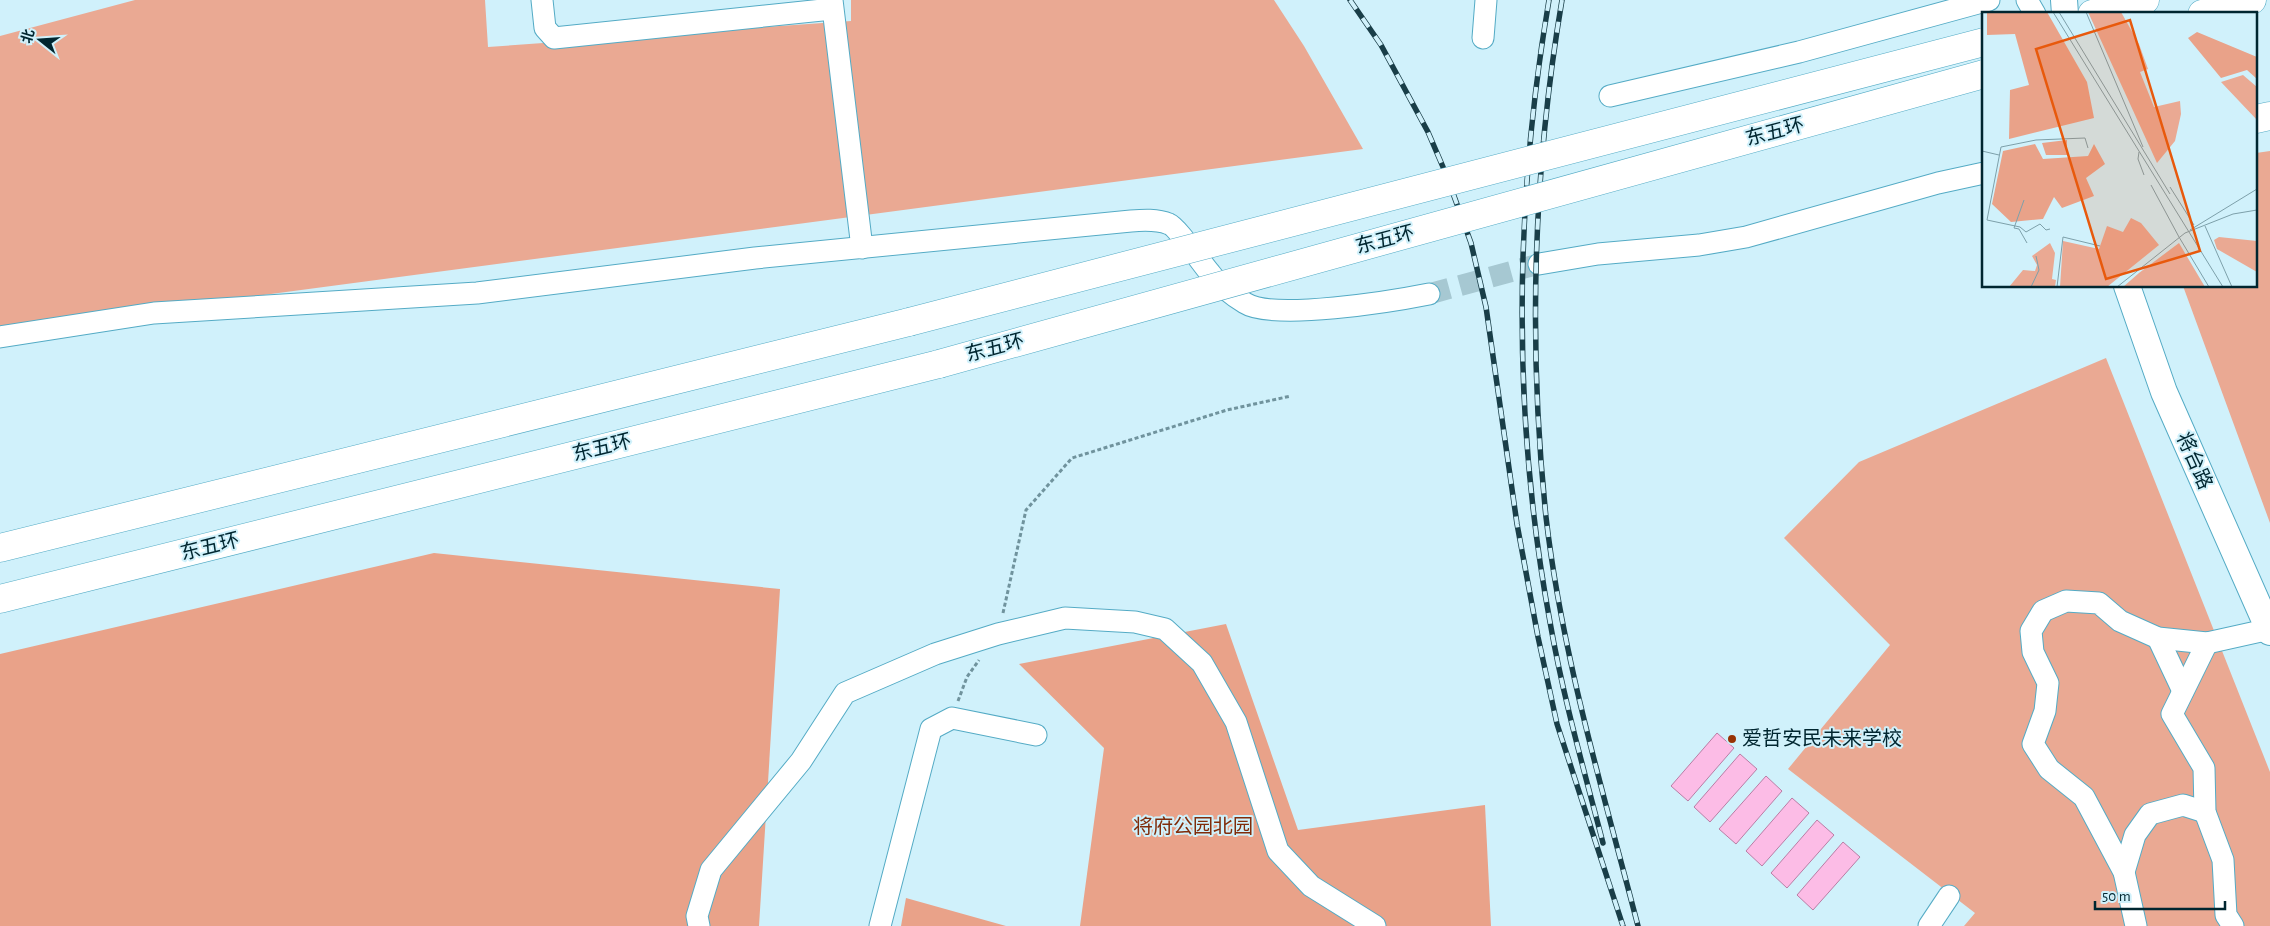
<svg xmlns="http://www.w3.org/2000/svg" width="2270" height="926" font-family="'Alegreya Sans','Noto Sans SC',sans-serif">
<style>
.green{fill:#eaa993}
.forest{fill:#e9a289}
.building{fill:#fcbce6;stroke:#b97da5}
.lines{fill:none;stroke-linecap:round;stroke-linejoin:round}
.minor-tunnel{stroke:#a6c8d2;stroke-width:21;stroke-dasharray:21 11;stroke-linecap:butt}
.minor-casing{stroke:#54abc5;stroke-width:23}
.major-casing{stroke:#54abc5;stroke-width:28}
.highway-casing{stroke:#54abc5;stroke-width:29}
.path{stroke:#70939d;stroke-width:3;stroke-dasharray:4 2.5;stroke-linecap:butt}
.minor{stroke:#fff;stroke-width:21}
.major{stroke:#fff;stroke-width:26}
.highway{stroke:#fff;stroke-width:28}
.rail-casing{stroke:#193e48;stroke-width:5.5}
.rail{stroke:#d0f1fb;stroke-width:4;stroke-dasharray:11;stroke-linecap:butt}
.highway-bridge-casing{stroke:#54abc5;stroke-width:29;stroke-linecap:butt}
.highway-bridge{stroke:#fff;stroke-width:28}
.poi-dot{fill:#973205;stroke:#d0f1fb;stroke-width:2}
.labels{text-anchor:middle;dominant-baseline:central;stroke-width:4;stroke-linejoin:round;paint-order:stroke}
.street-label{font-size:20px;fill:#002630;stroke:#d0f1fb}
.poi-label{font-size:20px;fill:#002630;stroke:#d0f1fb;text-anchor:start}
.park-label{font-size:20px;fill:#802c0a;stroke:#d0f1fb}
.inset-road{fill:none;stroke:#7da0aa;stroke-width:1}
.view{fill:#e8590c;fill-opacity:0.15;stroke:#e8590c;stroke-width:2.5}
.inset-edge{fill:none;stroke:#002630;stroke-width:2.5}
</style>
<rect width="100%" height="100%" fill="#d0f1fb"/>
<g class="green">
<path d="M135 0H485L488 47 851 21V0H1274L1304 46 1363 149 0 330V36Z"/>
<path d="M2270 151V523L2183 286H2256V153Z"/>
<path d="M2106 358 2270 772V926H1964L1975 913 1788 769 1890 645 1784 538 1859 462Z"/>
</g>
<g class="forest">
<path d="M434 553 780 589 759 926H0V654Z"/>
<path d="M1226 624 1298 830 1485 805 1491 926H1080L1104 748 1019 664Z"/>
<path d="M906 898 1006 926H901Z"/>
</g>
<g class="building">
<path d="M1717 733 1734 748 1688 801 1671 786Z"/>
<path d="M1740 754 1757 769 1710 822 1694 807Z"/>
<path d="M1766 776 1782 791 1736 844 1719 829Z"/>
<path d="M1792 798 1809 813 1762 866 1746 851Z"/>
<path d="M1817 820 1834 835 1787 888 1771 873Z"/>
<path d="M1843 842 1860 857 1813 910 1797 895Z"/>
</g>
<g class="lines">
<path class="minor-tunnel" d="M1429 294 1539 264"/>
<g class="minor-casing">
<g id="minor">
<path d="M542 0 545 28 554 38 832 9"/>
<path d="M832 0 862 248"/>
<path d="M2027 0 2035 14"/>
<path d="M1483 38 1486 0"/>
<path d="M1610 96 1799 52 1989 0"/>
<path d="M1539 264 1598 254 1699 245 1746 237 1938 183 1984 173"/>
<path d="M0 337 154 313 477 293 755 258 1131 221C1143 220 1157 219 1169 224 1177 227 1202 264 1210 273 1218 284 1233 296 1245 303 1273 321 1394 301 1429 294"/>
<path d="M2158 638 2183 691"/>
<path d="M2207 643 2172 714 2204 768 2205 812 2223 860 2226 915 2233 926"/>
<path d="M2124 872 2135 835 2150 814 2183 805 2205 812"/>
<path d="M699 926 697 916 711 870 801 761 845 693 935 654 998 634 1065 618 1135 622 1165 629 1202 663 1236 722 1278 851 1311 886 1375 926"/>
<path d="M880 926 931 729 952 718 1036 735"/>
<path d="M1929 926 1949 896"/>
<path d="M2136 926 2124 872 2084 797 2049 769 2033 744 2045 711 2048 683 2033 652 2031 631 2043 611 2066 601 2099 603 2120 621 2158 638 2207 643 2270 629"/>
</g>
</g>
<g class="major-casing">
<g id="major">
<path d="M2064 0 2065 14"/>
<path d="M2127 286 2164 392 2270 632"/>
</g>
</g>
<g class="highway-casing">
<g id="highway">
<path d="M2092 14 2145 0"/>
<path d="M2202 14 2252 0"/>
<path d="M2256 119 2270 116"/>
<path d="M0 548 909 322"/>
<path d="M0 599 939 364"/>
</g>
</g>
<g class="path">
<path d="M1003 613 1026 510 1072 458 1227 410 1291 396"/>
<path d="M958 701 967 677 979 660"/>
</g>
<use href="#minor" class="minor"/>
<use href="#major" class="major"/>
<use href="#highway" class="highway"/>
<g class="rail-casing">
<g id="rail">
<path d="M1350 0 1381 45 1428 132 1446 174 1471 243 1486 307 1517 524 1538 637 1557 724 1623 926"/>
<path d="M1549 0C1514 205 1512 417 1550 622 1563 697 1584 770 1603 843"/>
<path d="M1562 0C1533 171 1528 344 1546 517 1562 656 1603 791 1638 926"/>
</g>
</g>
<use href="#rail" class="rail"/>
<g class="highway-bridge-casing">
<g id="highway-bridge">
<path d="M909 322 1984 42"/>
<path d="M939 364 1984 74"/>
</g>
</g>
<use href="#highway-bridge" class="highway-bridge"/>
</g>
<circle class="poi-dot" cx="1732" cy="739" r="5"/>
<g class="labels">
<g class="street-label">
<text transform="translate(1775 132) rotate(-15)">东五环</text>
<text transform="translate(1385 240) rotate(-15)">东五环</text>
<text transform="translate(995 348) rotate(-15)">东五环</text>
<text transform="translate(602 448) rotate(-14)">东五环</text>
<text transform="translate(2194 461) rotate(66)">将台路</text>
<text transform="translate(210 547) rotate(-14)">东五环</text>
</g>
<g class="poi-label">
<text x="1742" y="739">爱哲安民未来学校</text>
</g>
<g class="park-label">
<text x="1193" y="827">将府公园北园</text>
</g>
</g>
<g transform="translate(1982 12)">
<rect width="275" height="275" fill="#d0f1fb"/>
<path d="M106 0H139L157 32 166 57 158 60 172 95 198 89 199 102 193 129 175 151ZM261 63 275 75V108L239 70ZM149 206 159 211 177 233 125 275H78L81 229 117 237 125 214 141 220ZM237 225 275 229V260L235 237 232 228ZM68 231 73 241 70 267 74 268 73 275H27L41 258 53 259 55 253 50 244ZM197 231 223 275H141L157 261Z" fill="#eaa993"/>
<path d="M5 0H65L105 70 112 106 27 127 28 78 47 73 33 22 5 23ZM215 20 275 45V67L265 58 239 66 206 26ZM85 128V143H64L60 131ZM53 132 61 147 106 144 112 132 123 152 104 166 112 184 80 196 72 185 61 207 29 210 10 192 21 139Z" fill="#e9a289"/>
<path class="inset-road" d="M71 0 241 275M77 0 188 182M104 0 161 135M0 139 17 143M157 140 156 147 162 163M169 173 197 225M188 175 212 213M42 188 32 216 37 217 45 231M223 214 250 275M68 217 64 218 58 212 44 220 38 215 5 208 19 135 54 128 103 126 106 136M208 218 275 177M197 225 227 275M49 275 57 258 54 244M75 275 81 225 118 234M135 275 203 221 251 202 275 198"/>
<path class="view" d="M148 8 218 239 124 267 54 37Z"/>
<rect width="275" height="275" class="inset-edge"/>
</g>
<g transform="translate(40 40) rotate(287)" stroke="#d0f1fb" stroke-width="4" paint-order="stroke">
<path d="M0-4L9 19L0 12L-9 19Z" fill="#002630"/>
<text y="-8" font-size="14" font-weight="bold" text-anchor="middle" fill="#002630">北</text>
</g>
<path d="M2095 901v8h130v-8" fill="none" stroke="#002630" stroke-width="2.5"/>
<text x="2102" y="901" font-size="15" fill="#002630" stroke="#d0f1fb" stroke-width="4" paint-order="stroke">50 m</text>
</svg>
